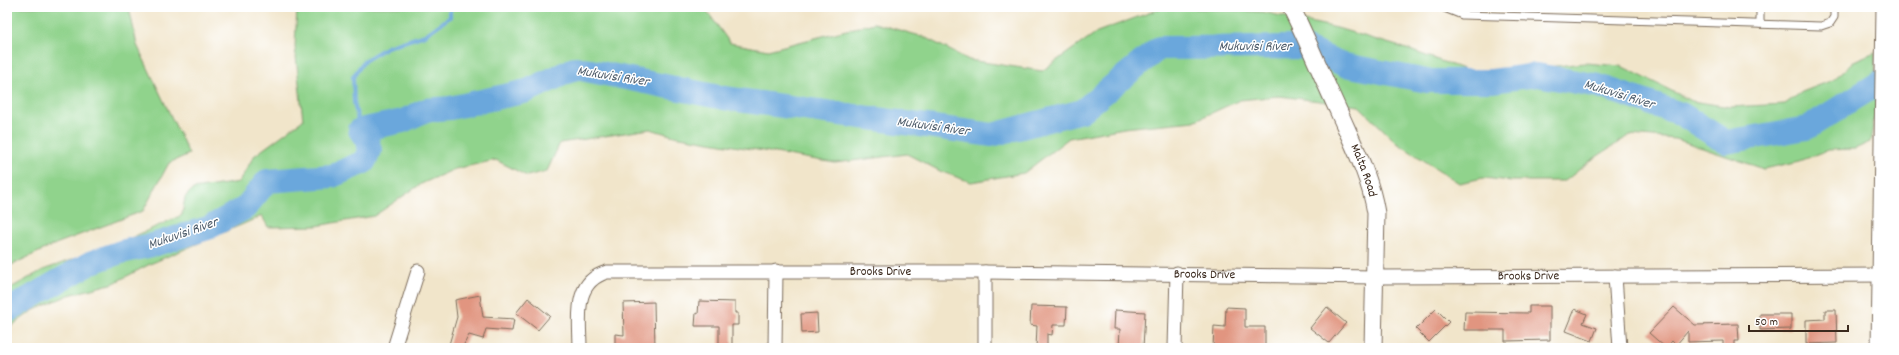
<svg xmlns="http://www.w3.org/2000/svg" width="1899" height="355" font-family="Dekko,sans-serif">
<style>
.green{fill:#90d38c;stroke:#667e55}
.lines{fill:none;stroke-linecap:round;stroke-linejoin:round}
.stream{stroke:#6ba7dc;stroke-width:4}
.river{stroke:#6ba7dc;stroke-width:24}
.building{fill:#e19580}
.service-casing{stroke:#7b6b5a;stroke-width:9}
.minor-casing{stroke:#7b6b5a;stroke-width:15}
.tertiary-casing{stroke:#7b6b5a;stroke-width:19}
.secondary-casing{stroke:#7b6b5a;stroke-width:21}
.service{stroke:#fff;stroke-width:7}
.minor{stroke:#fff;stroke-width:13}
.tertiary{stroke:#fff;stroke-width:17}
.secondary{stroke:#fff;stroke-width:19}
.labels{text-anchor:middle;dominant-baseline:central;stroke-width:3;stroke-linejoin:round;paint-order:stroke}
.street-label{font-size:13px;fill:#3b2a1e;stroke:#fff}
.water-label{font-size:14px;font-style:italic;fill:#4e5c6a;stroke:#fff}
</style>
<rect width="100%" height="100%" fill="#fff"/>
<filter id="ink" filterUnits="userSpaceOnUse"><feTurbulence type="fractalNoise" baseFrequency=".025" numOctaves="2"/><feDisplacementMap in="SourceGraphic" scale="8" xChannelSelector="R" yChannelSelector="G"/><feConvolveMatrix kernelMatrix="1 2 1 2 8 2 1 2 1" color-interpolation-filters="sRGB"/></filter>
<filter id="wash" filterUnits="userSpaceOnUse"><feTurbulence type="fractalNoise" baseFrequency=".012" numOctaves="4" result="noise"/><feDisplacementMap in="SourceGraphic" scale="16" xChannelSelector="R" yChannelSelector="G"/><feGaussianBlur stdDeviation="0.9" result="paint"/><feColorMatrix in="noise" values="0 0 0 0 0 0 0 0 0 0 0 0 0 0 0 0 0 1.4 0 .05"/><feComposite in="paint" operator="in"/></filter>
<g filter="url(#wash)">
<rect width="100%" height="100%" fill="#f1e5ca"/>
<g class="green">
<path d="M7 7H129L137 45 189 154 169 163 143 211 58 243 7 267Z"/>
<path d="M297 7H704L730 43 768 50 874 23 924 37 969 60 1042 71 1097 32 1165 7 1263 12 1337 28 1404 48 1477 74 1585 63 1621 66 1692 101 1730 107 1785 104 1802 92 1833 80 1856 60 1875 52 1876 110 1870 142 1855 149 1828 150 1800 161 1764 169 1676 139 1630 135 1590 161 1565 181H1512L1483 178 1459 183 1397 143 1359 106 1279 96 1240 100 1194 121 1124 128 1069 138 1024 173 971 182 942 172 907 154 835 163 674 136 650 129 560 143 547 171 527 176 496 160 455 169 421 184 374 216 316 226 268 227 262 216 150 264 114 283 69 295 34 310 7 329V290L43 270 126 240 182 215 185 197 193 189 239 182 254 156 303 120 295 47Z"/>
</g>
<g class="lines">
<path class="stream" d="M360 130 354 102 353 77 364 61 387 47 425 35 450 17V7"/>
<path class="river" d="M7 311 92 262 121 252 156 244 208 228 245 208 267 181 332 176 364 162 370 150 367 140 360 130 403 121 426 110 450 108 527 91 576 68 724 98 992 135 1082 111 1159 48 1302 47 1345 65 1427 81H1492L1537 75 1599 86 1681 114 1726 142 1807 128 1892 75"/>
</g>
<g id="blocks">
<g class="building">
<path d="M480 295 483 317 514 319 512 331 486 329 483 339 469 335 462 348H448L457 317 455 300Z"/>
<path d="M528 298 550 316 538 330 516 313Z"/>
<path d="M699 301 735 302V313H738V325H732V348H719V326H695L696 313 698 314Z"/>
<path d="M654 302 655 348H615V334L624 335 623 303Z"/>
<path d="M1031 306 1067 307 1066 325H1053L1052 335 1047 334V348H1036L1037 326 1030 325Z"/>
<path d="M1529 306H1550V340L1505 341V330H1464L1465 312 1529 313Z"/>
<path d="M1226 307 1245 308V327H1265V348L1213 347 1214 326 1225 327Z"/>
<path d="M1327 307 1346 323 1329 343 1310 328Z"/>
<path d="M1674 307 1695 325 1738 324 1739 341H1734V348H1723V341L1688 342V331L1676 345 1672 341 1666 348 1649 333Z"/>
<path d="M1436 309 1449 322 1429 342 1416 329Z"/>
<path d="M1575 309 1587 314 1583 323 1597 328 1592 341 1566 331Z"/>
<path d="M1115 310 1145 312 1143 348H1119L1120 329H1114Z"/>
<path d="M1825 310H1836L1837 343 1806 344V320L1825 319Z"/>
<path d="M817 313 818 332 802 333 801 314Z"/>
<path d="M1760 314H1791V329L1760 330Z"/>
</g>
</g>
</g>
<g filter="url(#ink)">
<use href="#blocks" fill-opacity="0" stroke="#7b6b5a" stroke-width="1"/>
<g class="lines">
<g class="service-casing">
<g id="service">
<path d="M1442 7 1462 15 1821 26 1830 23 1834 17V7"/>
<path d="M1760 24V7"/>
</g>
</g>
<g class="minor-casing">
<g id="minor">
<path d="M985 272V348"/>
<path d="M1615 276 1620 348"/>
<path d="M394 348 418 271"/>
<path id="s1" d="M580 348C580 319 572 282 607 272H985L1375 277 1892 275"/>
<path d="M775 348 776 271"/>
<path d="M1175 348 1177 273"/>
</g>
</g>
<g class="tertiary-casing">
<g id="tertiary">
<path id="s2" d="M1291 7C1308 41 1322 76 1338 110 1353 144 1370 176 1376 213L1373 348"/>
</g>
</g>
<g class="secondary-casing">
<path id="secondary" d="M1881 348 1886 7"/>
</g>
<use href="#service" class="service"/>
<use href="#minor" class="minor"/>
<use href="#tertiary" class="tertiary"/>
<use href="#secondary" class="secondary"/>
</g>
</g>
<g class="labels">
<g class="street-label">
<text stroke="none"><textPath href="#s2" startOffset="179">Malta Road</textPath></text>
<text stroke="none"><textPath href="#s1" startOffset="362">Brooks Drive</textPath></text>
<text stroke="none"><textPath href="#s1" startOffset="686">Brooks Drive</textPath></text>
<text stroke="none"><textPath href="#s1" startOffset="1010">Brooks Drive</textPath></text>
</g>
<g class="water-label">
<text x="1255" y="47">Mukuvisi River</text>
<text transform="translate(613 77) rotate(9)">Mukuvisi River</text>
<text transform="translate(1619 95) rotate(17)">Mukuvisi River</text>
<text transform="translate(933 127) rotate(8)">Mukuvisi River</text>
<text transform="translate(183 234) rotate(-19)">Mukuvisi River</text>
</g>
</g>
<rect width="1899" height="355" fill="none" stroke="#fff" stroke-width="24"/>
<path d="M1749 325v6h99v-6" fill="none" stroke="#3b2a1e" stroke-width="2"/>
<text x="1755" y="325" font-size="12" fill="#3b2a1e" stroke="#ffffff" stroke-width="3" paint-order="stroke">50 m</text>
</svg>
